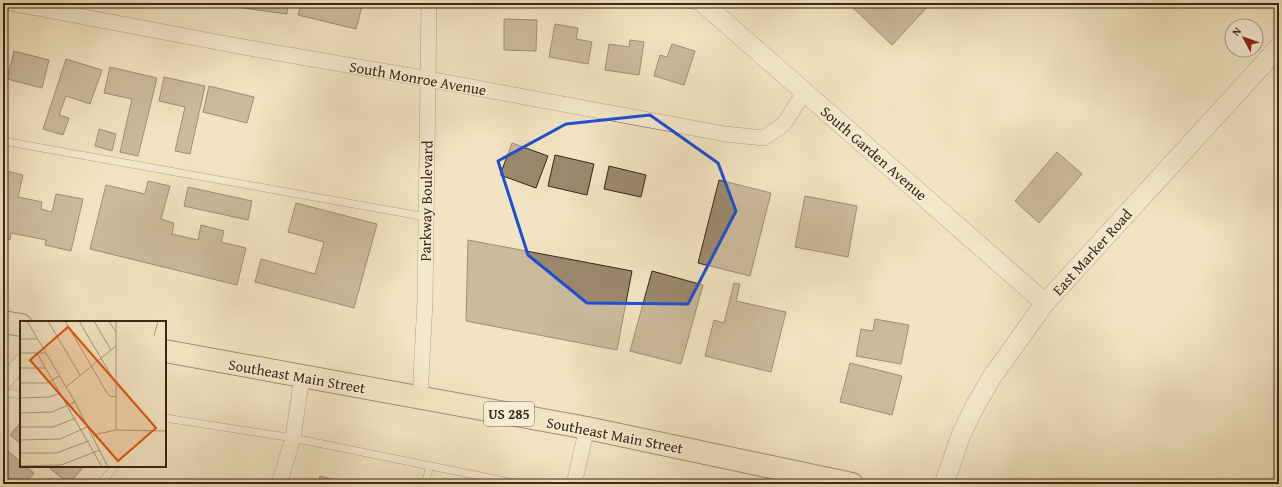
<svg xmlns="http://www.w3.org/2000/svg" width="1282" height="487" font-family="'Gentium Book Plus',serif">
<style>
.building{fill:#9b896e;stroke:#3c2613}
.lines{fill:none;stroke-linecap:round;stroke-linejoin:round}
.service-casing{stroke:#6a563f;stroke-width:8}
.minor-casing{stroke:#6a563f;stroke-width:16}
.tertiary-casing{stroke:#6a563f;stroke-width:20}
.primary-casing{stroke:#3c2613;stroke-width:24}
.service{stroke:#f7edd7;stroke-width:7}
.minor{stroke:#f7edd7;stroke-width:15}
.tertiary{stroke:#f7edd7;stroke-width:19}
.primary{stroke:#f2e4c2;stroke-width:22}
.marked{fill:none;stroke:#1d4ed8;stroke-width:3;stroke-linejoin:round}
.labels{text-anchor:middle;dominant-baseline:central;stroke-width:3;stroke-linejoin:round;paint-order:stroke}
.shield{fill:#f7edd7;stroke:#74624e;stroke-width:1}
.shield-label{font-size:14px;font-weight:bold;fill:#3c2613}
.street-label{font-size:15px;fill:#3c2613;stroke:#f7edd7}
.inset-road{fill:none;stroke:#a9987c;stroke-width:1}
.view{fill:#df560c;fill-opacity:0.15;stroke:#df560c;stroke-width:2}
.inset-edge{fill:none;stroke:#3c2613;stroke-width:2}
</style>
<rect width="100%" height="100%" fill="#f2e4c2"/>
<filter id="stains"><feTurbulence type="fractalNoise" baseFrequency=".005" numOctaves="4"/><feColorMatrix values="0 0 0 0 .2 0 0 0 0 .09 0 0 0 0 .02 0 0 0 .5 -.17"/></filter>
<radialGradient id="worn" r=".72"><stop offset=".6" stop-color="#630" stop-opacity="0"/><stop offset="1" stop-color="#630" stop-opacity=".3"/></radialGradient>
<g class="building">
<path d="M209 3H236L235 7Z"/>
<path d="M243 3H288L287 14 243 8Z"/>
<path d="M301 3H363L356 29 298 15Z"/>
<path d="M848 3H931L892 45Z"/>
<path d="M504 19 537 20 536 51 504 50Z"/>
<path d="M555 24 578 28 576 39 592 42 588 64 549 57Z"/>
<path d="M630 40 644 42 639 75 605 70 609 44 629 47Z"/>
<path d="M672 44 695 51 684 85 654 76 660 55 667 57Z"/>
<path d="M14 51 49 60 42 88 7 79Z"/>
<path d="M66 59 102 70 90 104 66 96 59 115 69 118 63 135 43 129Z"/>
<path d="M110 67 157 78 138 156 120 152 132 99 104 93Z"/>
<path d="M164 77 205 86 190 154 175 151 185 107 159 101Z"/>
<path d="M209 86 254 97 247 123 203 112Z"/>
<path d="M99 129 116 134 112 151 95 146Z"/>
<path d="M512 143 548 156 536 188 500 175Z"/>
<path d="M1057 152 1082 174 1039 223 1015 201Z"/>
<path d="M555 155 594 164 587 195 548 186Z"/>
<path d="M609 166 646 175 641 197 604 189Z"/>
<path d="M3 170 23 175 18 197 42 202 41 209 52 212 56 194 83 199 71 251 45 245 46 240 11 233 10 240 3 238Z"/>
<path d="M719 180 771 193 750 276 698 263Z"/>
<path d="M148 181 170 186 161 219 174 223 172 234 198 240 201 225 224 231 221 242 246 248 237 285 90 249 106 185 145 194Z"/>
<path d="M188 187 252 201 248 220 184 206Z"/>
<path d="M805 196 857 206 848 257 795 247Z"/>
<path d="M296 203 377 224 354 308 255 282 261 259 315 274 324 242 288 232Z"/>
<path d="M468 240 632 271 617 350 466 321Z"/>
<path d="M652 271 703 285 681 364 630 351Z"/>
<path d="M734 283 740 284 736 301 786 312 771 372 705 356 714 320 724 323Z"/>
<path d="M875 319 909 325 901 364 856 356 861 329 873 331Z"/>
<path d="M850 363 902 376 892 415 840 402Z"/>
<path d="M20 423H21V444L10 435Z"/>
<path d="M8 451 21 462V466H25L34 473 24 484H3V458Z"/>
<path d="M47 466H84L69 484Z"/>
<path d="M320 476 349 484H318Z"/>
</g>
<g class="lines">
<g class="service-casing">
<g id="service">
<path d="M681 3 702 7"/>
<path d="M3 141 426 217"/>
<path d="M3 392 21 395"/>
<path d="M165 418 293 438 519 484"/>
<path d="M100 484 115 466"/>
<path d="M425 484 430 466"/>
</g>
</g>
<g class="minor-casing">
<g id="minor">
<path d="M10 3 238 46 428 79 725 134 764 138 784 124 805 91"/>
<path d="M3 383 21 362"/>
<path d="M420 398 425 301 429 3"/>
<path d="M279 484 293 438 302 377"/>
<path d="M574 484 587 428"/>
</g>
</g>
<g class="tertiary-casing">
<g id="tertiary">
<path d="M703 3 1045 303"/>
<path d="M944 484 961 435 975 406 992 377 1045 303 1279 47"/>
</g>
</g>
<g class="primary-casing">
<g id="primary">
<path d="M3 322 21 325"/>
<path d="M165 351 587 428 852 484"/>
</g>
</g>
<use href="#service" class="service"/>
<use href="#minor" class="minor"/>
<use href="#tertiary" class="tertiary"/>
<use href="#primary" class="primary"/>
</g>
<path d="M0 0H1282V487H0ZM650 115 718 163 736 211 688 304 587 303 528 255 498 161 566 124Z" fill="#f2e4c2" fill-opacity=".55" fill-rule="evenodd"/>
<path class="marked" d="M650 115 718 163 736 211 688 304 587 303 528 255 498 161 566 124Z"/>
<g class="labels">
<rect class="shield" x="484" y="402" width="50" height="24" rx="3"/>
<g class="shield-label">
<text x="509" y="414">US 285</text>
</g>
<g class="street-label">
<text transform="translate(418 78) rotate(10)">South Monroe Avenue</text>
<text transform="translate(874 153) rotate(41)">South Garden Avenue</text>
<text transform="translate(426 201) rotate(-89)">Parkway Boulevard</text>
<text transform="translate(1092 252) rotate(-48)">East Marker Road</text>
<text transform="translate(297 376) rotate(10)">Southeast Main Street</text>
<text transform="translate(615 435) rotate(11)">Southeast Main Street</text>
</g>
</g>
<g transform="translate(20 321)">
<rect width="146" height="146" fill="#f2e4c2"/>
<path class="inset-road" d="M7 0 55 81 88 146M28 0 60 54M45 0 87 72 90 75 96 76M59 0 95 61M74 0 91 29M89 0 96 11M134 15 138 0M0 18H17M0 32H26M17 32 82 146M0 47H26M0 62H28L39 55M46 66 96 25M0 77 29 76 41 72M0 92 32 91 55 81M0 106H33L56 97M96 109V0M73 114 96 109 146 110M0 119 40 118 67 106M0 132H36L69 120M0 145 41 144 80 129"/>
<path class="view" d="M48 6 136 107 98 140 10 39Z"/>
<rect width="146" height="146" class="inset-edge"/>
</g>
<rect width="1282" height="487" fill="none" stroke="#f2e4c2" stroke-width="16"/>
<rect x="4" y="4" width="1274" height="479" fill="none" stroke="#3c2613" stroke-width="2"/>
<rect x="8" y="8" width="1266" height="471" fill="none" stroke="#3c2613"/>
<g transform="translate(1244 38) rotate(311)"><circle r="19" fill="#f7edd7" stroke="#ac9d89"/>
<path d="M0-3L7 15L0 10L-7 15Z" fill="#8f2418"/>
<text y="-6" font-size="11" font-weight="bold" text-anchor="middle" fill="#3c2613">N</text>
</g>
<rect width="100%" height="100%" filter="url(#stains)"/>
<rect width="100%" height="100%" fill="url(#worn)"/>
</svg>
